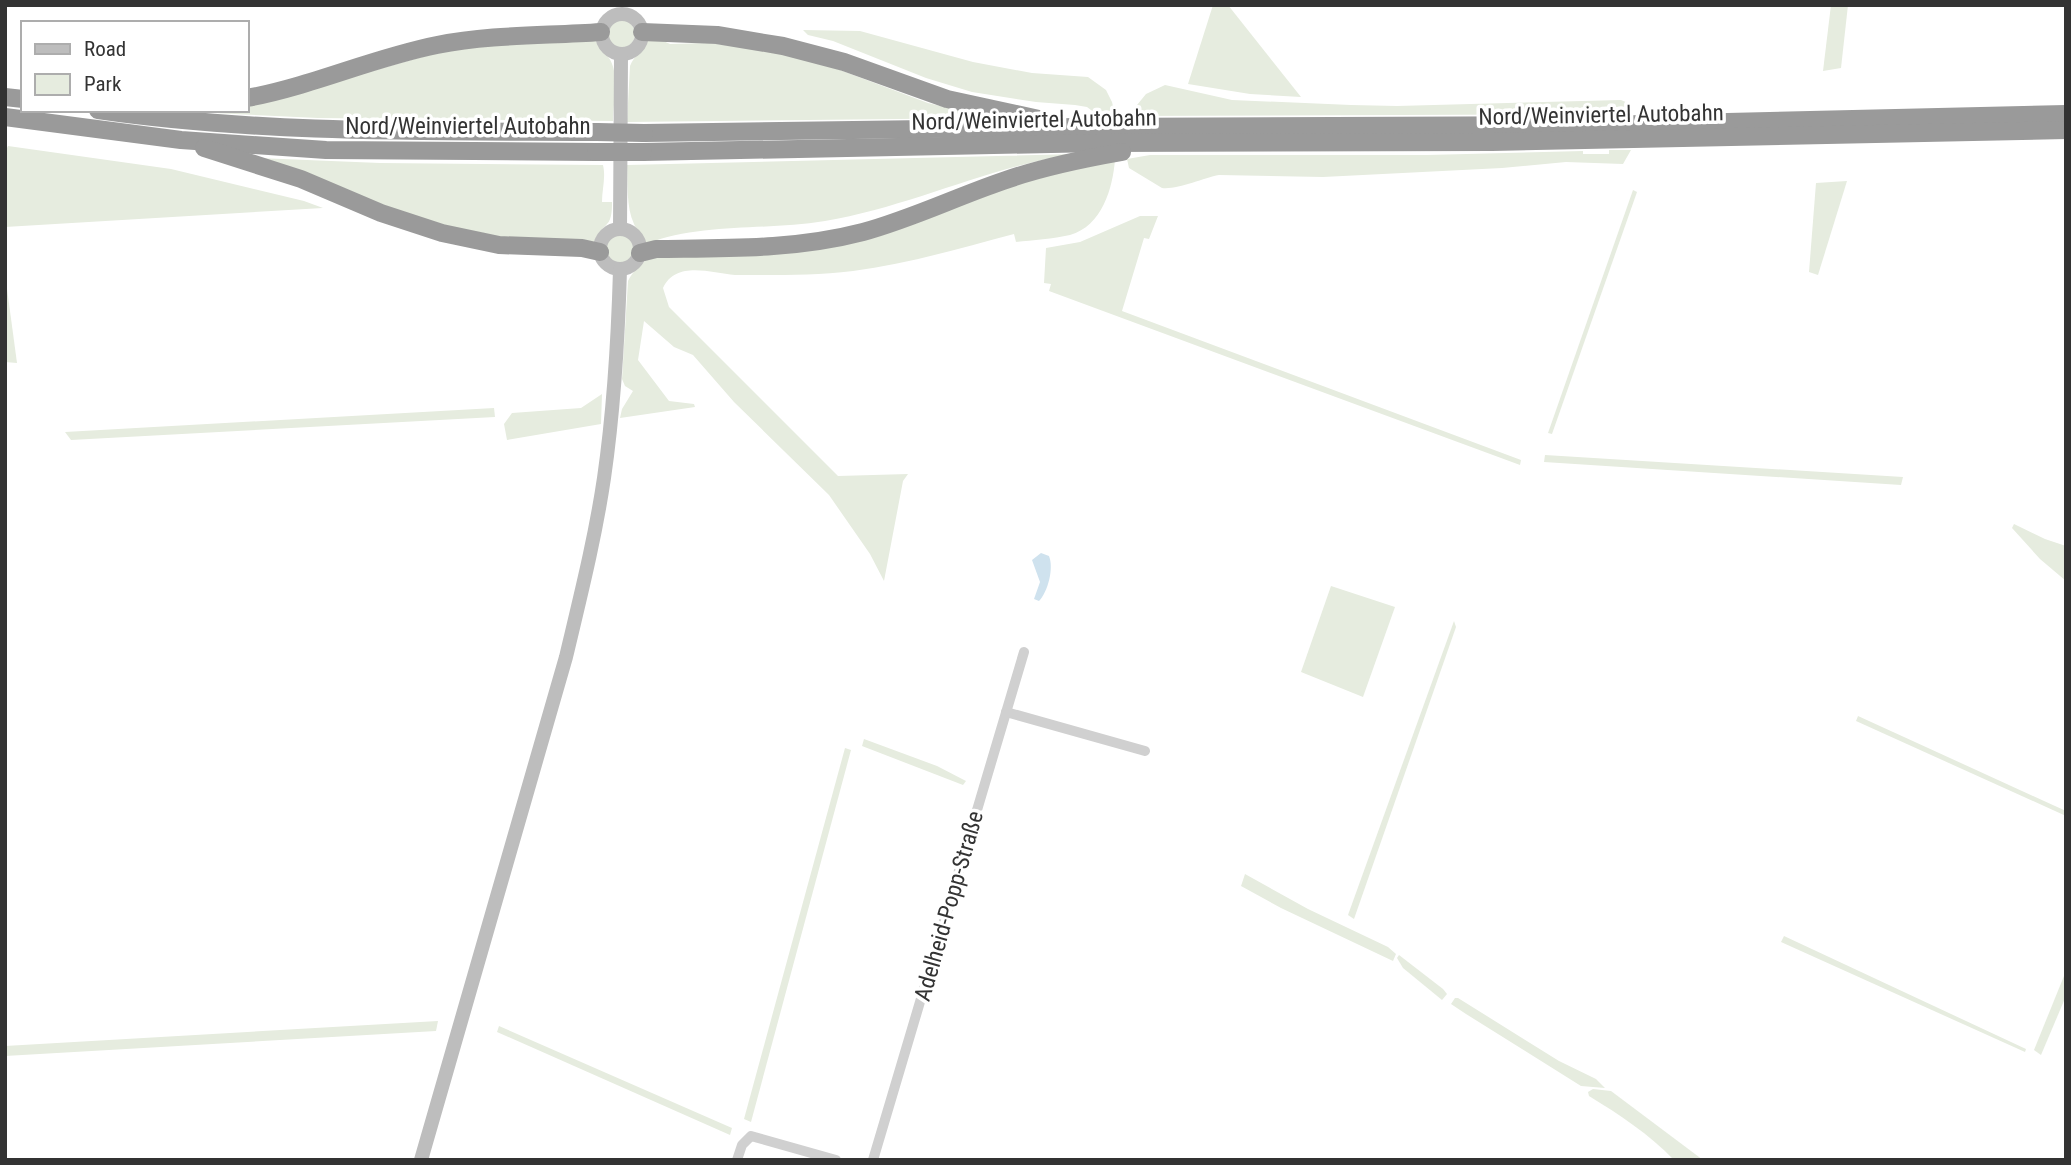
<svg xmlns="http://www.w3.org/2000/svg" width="2071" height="1165" font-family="'Roboto Condensed',sans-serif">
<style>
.green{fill:#e6ecdf}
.water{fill:#cfe2ee}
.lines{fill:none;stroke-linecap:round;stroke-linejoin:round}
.minor{stroke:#d0d0d0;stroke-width:10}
.secondary{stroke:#bdbdbd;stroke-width:14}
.motorway{stroke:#9a9a9a;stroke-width:18}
.motorway-bridge{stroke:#9a9a9a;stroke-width:18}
.labels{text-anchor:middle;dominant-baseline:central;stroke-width:7;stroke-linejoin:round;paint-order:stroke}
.street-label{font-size:23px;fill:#333;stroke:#fff}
</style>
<rect width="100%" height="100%" fill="#fff"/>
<g class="green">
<path d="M1213 5H1228L1301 97 1250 94 1188 84Z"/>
<path d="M1831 5H1848L1841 68 1823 71Z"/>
<circle cx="621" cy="34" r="14"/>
<path d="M803 30 860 31 973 62 1032 73 1088 77 1106 90 1112 102 1115 115 1099 116 1087 107 1075 105 1036 102 972 92 926 78 833 41 808 35Z"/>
<path d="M647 39H659L670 44 709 43 773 51 832 67 928 103 990 118 627 122 630 66C634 55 644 51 647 39Z"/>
<path d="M596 41C599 48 605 52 609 58 620 74 613 103 613 121L318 118 214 113V110H247V106L440 52 499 43Z"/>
<path d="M1165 85 1232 100 1351 105 1397 106 1621 100 1628 103 1631 114 1128 116 1146 94Z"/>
<path d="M8 146 171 169 304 201 323 208 5 227V152Z"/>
<path d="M1609 150H1631L1623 164 1566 162 1502 168 1323 177 1219 175C1203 178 1177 190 1162 188L1129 168 1127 159 1150 155H1427L1583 151V154H1609Z"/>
<path d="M1076 154C990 166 910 207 825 221 765 231 703 222 646 244 644 235 637 232 634 224 626 207 628 184 627 165Z"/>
<path d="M258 158 380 163 603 165C606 178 602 189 602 202H612C612 209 612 219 607 224 601 231 597 233 594 243L521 241 443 227Z"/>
<path d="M1115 159C1113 188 1102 226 1070 235 1053 239 1033 240 1016 242L1014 234C961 248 907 264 853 271 822 275 792 275 762 275 753 275 744 275 735 275 711 273 676 260 663 288L669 307 838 476 908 474 903 481 884 581 870 554 829 495 734 402 693 355 674 347 644 321 638 360 669 401 694 404 695 407 620 418 622 409 633 391 625 386 622 379 628 281C632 272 643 260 653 257L752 255 1012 184Z"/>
<path d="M1847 181 1818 275 1809 272 1816 183Z"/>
<path d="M1633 190 1637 192 1552 434 1548 433Z"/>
<path d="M1140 216H1158L1149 239 1144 238 1122 311 1521 460 1520 465 1049 291 1051 284 1044 283 1046 248 1080 242Z"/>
<circle cx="620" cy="249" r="14"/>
<path d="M5 274 17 363 5 362Z"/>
<path d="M602 394 601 424 507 440 504 424 512 413 581 408Z"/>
<path d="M494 408 495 417 71 440 65 432Z"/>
<path d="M1545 455 1903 477 1901 485 1544 462Z"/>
<path d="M2014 524 2045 539 2066 546V581L2040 559 2012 528Z"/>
<path d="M1331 586 1395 607 1363 697 1301 672Z"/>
<path d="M1454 621 1456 627 1354 919 1348 915Z"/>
<path d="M1858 716 2066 811V816L1856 721Z"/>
<path d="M864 739 937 766 966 781 963 785 862 746Z"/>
<path d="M845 748 851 750 751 1122 744 1119Z"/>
<path d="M1245 874 1308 909 1388 947 1396 954 1393 961 1281 908 1241 886Z"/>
<path d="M1784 936 2026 1049 2025 1052 1781 942Z"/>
<path d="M1399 955 1443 989 1447 994 1442 1000 1403 968 1397 958Z"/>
<path d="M2066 971V996L2041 1055 2034 1050Z"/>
<path d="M1455 998H1458L1559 1061 1596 1079 1605 1088 1581 1086 1466 1014 1451 1004Z"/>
<path d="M438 1021 436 1031 5 1056V1046Z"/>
<path d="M499 1026 732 1128 730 1135 497 1032Z"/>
<path d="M1593 1089 1611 1091 1703 1160H1674C1649 1134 1620 1115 1589 1096L1588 1092Z"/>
</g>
<path class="water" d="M1041 553 1049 556C1054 568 1048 592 1039 601L1034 599 1040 582 1032 560Z"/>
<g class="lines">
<g class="minor">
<path d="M1006 712 1145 751"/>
<path d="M737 1160 742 1145 751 1136 836 1160"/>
<path d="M873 1160 1024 652"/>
</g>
<g class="secondary">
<circle cx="622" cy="34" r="20"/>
<circle cx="620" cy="249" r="20"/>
<path d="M620 229 621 55"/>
<path d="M421 1160 566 657C580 598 595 539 604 478 614 409 618 340 620 270"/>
</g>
<g class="motorway">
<path d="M642 32 717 35 783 46 844 62 947 99 1048 121"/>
<path d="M5 97 23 99"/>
<path d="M247 98C312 86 372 58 437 45 492 34 546 36 601 32"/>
<path d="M98 110C264 134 430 131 597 132"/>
<path d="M5 117 181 140 326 150 596 152"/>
<path d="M644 133 1079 127 1600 125 2066 114"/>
<path d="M204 148 301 179 381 213 442 233 499 245 582 248 600 252"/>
<path d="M643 152 1099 143 1492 142 2066 130"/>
<path d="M640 253 656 249C726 248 794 250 863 232 911 219 956 197 1003 181 1042 167 1082 159 1122 152"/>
</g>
<g class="motorway-bridge">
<path d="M597 132 644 133"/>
<path d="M596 152H643"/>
</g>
</g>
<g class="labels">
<g class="street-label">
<text transform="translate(1601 115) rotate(-1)">Nord/Weinviertel Autobahn</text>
<text transform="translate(1034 120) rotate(-1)">Nord/Weinviertel Autobahn</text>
<text x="468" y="126">Nord/Weinviertel Autobahn</text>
<text transform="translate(949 906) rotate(-74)">Adelheid-Popp-Straße</text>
</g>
</g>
<rect width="2071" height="1165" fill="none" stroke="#333333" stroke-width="14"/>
<rect x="21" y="21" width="228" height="91" fill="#ffffff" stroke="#adadad" stroke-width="2"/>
<rect x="35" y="44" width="35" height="10" fill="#bdbdbd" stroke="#adadad" stroke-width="2"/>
<text x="84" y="56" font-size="21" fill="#333333">Road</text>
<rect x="35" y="74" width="35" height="21" fill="#e6ecdf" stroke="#adadad" stroke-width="2"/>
<text x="84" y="91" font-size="21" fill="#333333">Park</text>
</svg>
